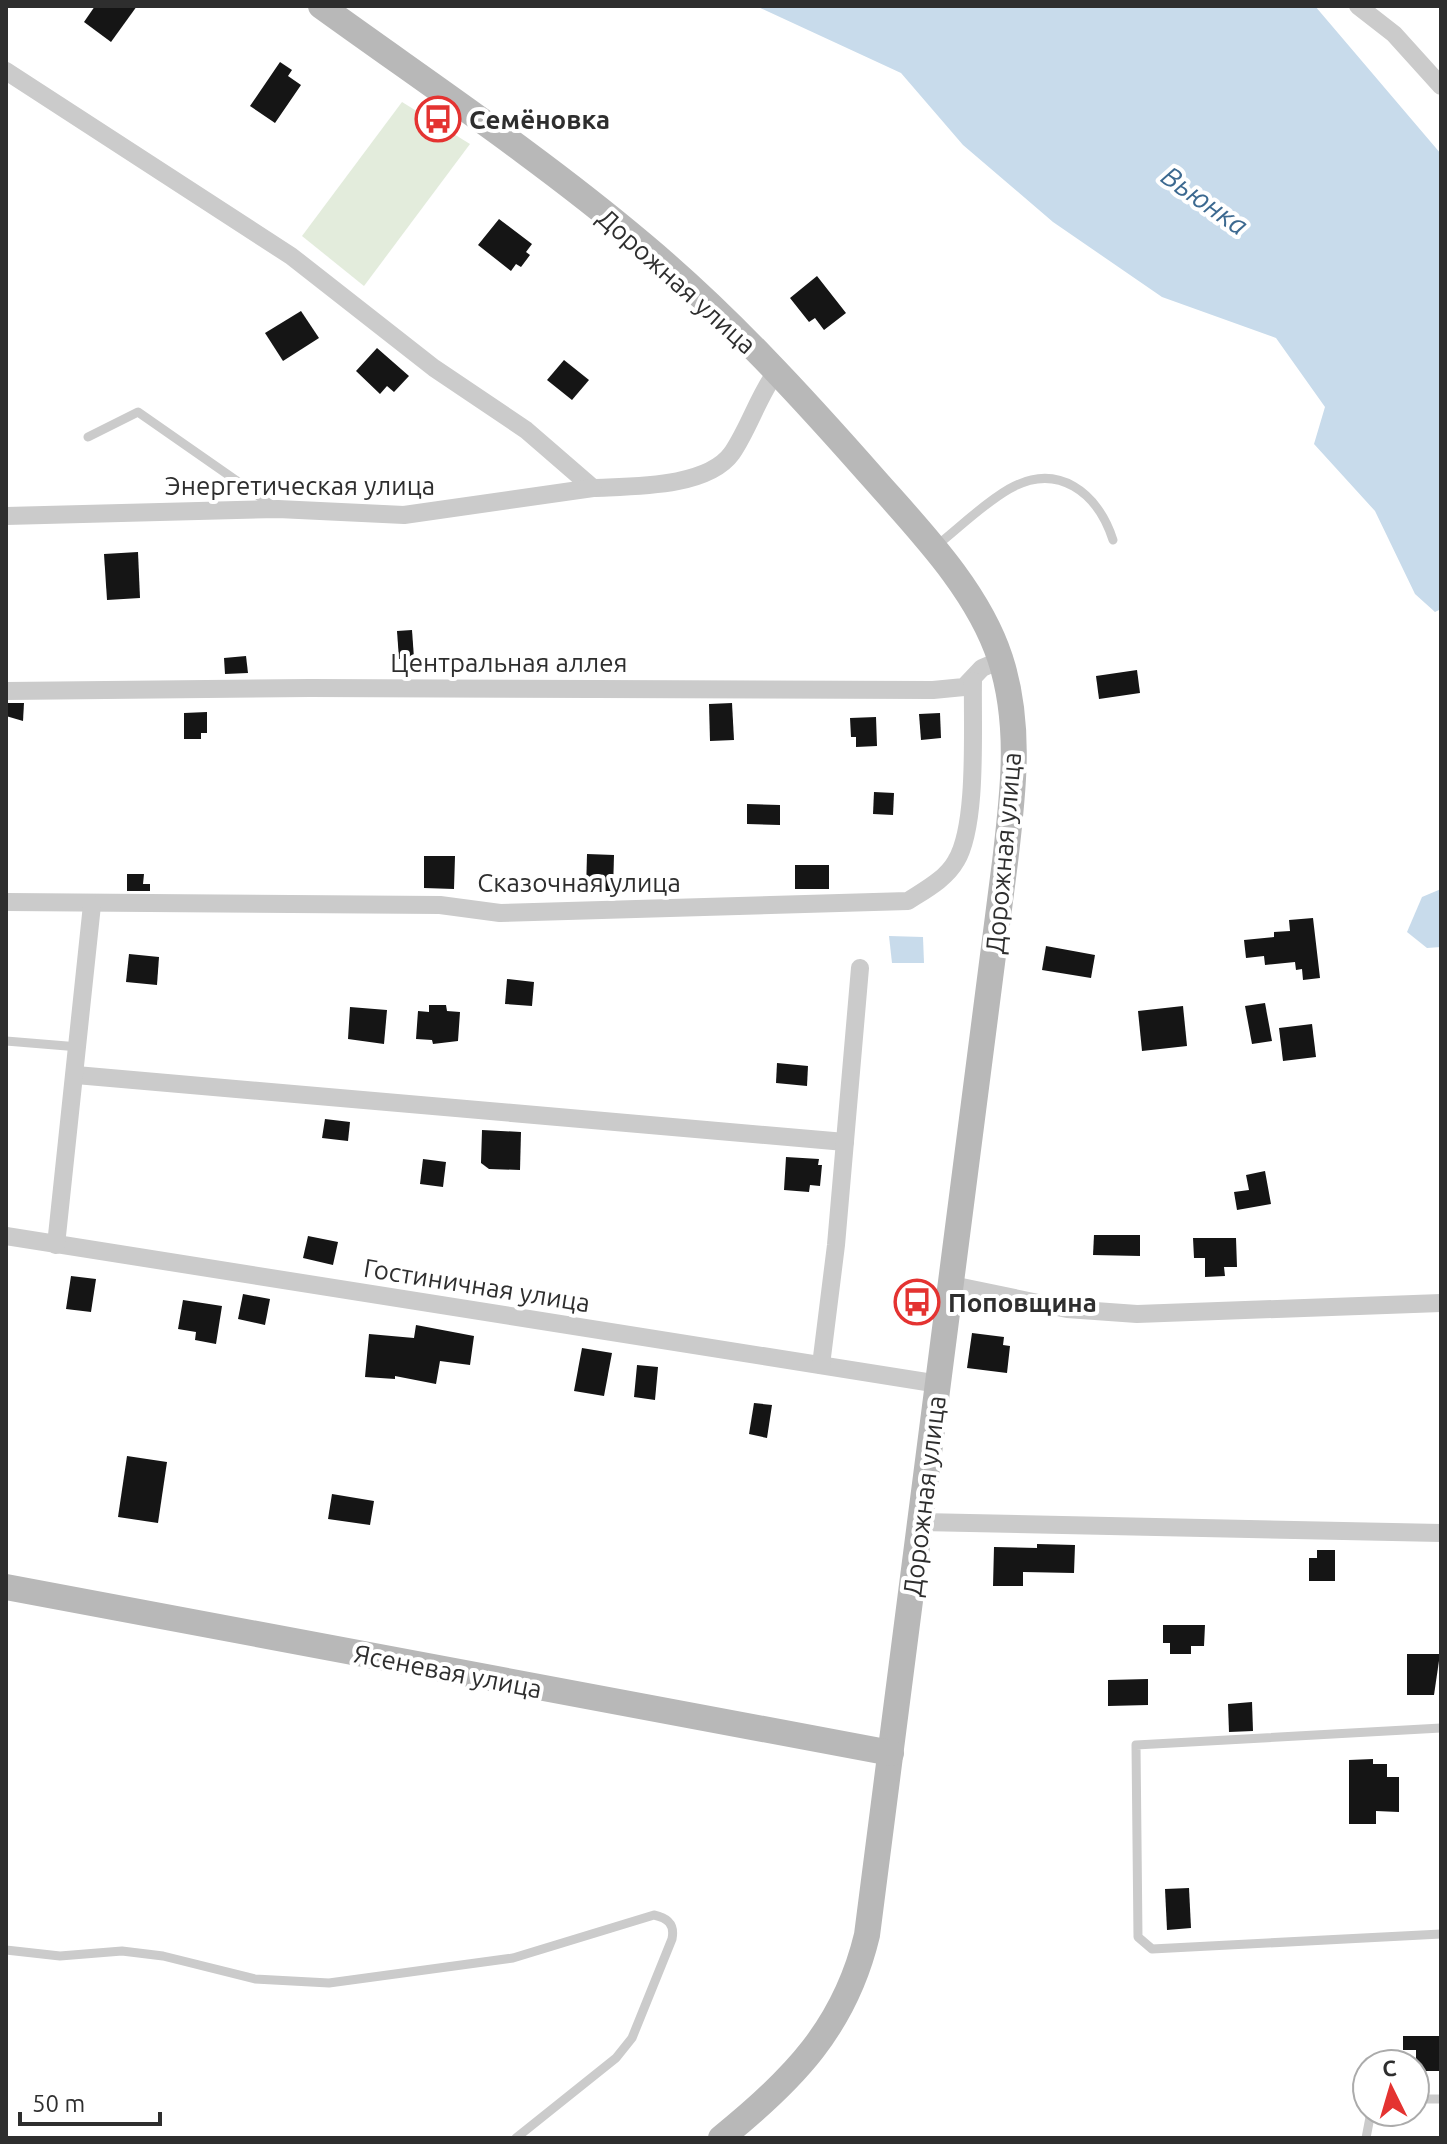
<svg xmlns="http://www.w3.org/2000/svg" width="1447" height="2144" font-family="Ubuntu,sans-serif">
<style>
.green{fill:#e3ecdc}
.water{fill:#c8dbeb}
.building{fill:#151515}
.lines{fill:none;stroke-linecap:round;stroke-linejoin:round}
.lane{stroke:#cbcbcb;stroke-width:9}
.street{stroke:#cbcbcb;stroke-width:18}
.secondary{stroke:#b8b8b8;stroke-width:26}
.labels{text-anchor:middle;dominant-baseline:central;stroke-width:8;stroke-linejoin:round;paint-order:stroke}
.poi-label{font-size:26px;font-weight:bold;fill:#2e2e2e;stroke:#fff;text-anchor:start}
.street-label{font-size:26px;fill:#2e2e2e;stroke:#fff}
.water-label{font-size:28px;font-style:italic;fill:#3c6990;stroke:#fff}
</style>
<rect width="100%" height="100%" fill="#fff"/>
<path class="green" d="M402 102 470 144 364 286 302 236Z"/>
<g class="water">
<path d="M756 6H1315L1441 154V609L1435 612 1415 594 1375 511 1314 444 1325 407 1276 338 1162 297 1053 222 963 145 901 73Z"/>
<path d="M1441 889V947L1427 948 1407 932 1422 897Z"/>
<path d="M889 936 923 937 924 963H892Z"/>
</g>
<g class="building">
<path d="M95 6H137L111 42 84 22Z"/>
<path d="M280 62 292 70 288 76 301 85 275 123 250 106Z"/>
<path d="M499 219 532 244 526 252 530 255 521 267 516 264 511 271 478 245Z"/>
<path d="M817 276 846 313 824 330 815 318 809 322 790 298Z"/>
<path d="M301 311 319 338 283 361 265 333Z"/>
<path d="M377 348 409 376 394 392 387 386 380 394 356 371Z"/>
<path d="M564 360 589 380 572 400 547 380Z"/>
<path d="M138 552 140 598 107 600 104 554Z"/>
<path d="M412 630 414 658 399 659 397 631Z"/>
<path d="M246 656 248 673 225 674 224 658Z"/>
<path d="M1137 670 1140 693 1099 699 1096 676Z"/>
<path d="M6 703H24L23 721 6 716Z"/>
<path d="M732 703 734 740 710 741 709 704Z"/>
<path d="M207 712V733H201V739H184V713Z"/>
<path d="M940 713 941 738 921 740 919 714Z"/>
<path d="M876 717 877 746 856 747V737H851L850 718Z"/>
<path d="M874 792 894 793 893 815 873 814Z"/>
<path d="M747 804 780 805V825L747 824Z"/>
<path d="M587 854 614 855 613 891H586Z"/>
<path d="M424 856H455L454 889 424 888Z"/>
<rect x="795" y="865" width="34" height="24"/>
<path d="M127 874H144L143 884H150V891H127Z"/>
<path d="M1313 918 1320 978 1303 980 1302 969 1296 970 1295 962 1265 965 1264 956 1246 958 1244 940 1274 937V932L1290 931 1289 920Z"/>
<path d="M1046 946 1095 955 1091 978 1042 970Z"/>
<path d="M129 954 159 957 157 985 126 982Z"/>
<path d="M507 979 534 982 532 1006 505 1004Z"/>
<path d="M1265 1003 1272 1041 1252 1044 1245 1006Z"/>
<path d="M429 1005H446L447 1011 460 1012 458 1041 433 1044 432 1040 416 1039 418 1011 429 1012Z"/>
<path d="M1183 1006 1187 1046 1142 1051 1138 1011Z"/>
<path d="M350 1007 387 1010 384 1044 348 1039Z"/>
<path d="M1312 1024 1316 1057 1283 1061 1279 1028Z"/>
<path d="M777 1063 808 1066 807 1086 776 1083Z"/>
<path d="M325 1119 350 1122 348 1141 322 1138Z"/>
<path d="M482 1130 521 1132 520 1170 489 1169 481 1163Z"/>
<path d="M786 1157 819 1159 818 1165H822L820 1186 810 1185 809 1192 784 1190Z"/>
<path d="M423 1159 446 1162 443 1187 420 1184Z"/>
<path d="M1265 1171 1271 1204 1237 1210 1234 1192 1249 1190 1246 1175Z"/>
<path d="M1094 1235H1140V1256L1093 1255Z"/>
<path d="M308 1236 338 1242 333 1265 303 1258Z"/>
<path d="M1193 1238H1236L1237 1267H1224L1225 1276 1205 1277V1258H1194Z"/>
<path d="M71 1276 96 1279 91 1312 66 1309Z"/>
<path d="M243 1294 270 1299 265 1325 238 1319Z"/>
<path d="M183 1300 222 1306 216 1344 195 1340 196 1332 178 1329Z"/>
<path d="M416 1325 474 1336 470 1365 440 1361 436 1384 395 1376V1379L365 1377 369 1334 414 1338Z"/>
<path d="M972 1333 1004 1337 1003 1345 1010 1346 1007 1373 967 1368Z"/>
<path d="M582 1348 612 1353 604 1396 574 1391Z"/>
<path d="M637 1365 658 1367 655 1400 634 1397Z"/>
<path d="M754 1403 772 1405 767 1438 749 1434Z"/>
<path d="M127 1456 167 1462 158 1523 118 1517Z"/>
<path d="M332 1494 374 1501 370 1525 328 1519Z"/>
<path d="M1037 1544 1075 1545 1074 1573 1023 1572V1586H993L994 1547 1037 1548Z"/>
<path d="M1317 1550H1335V1581H1309V1558H1317Z"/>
<path d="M1163 1625H1205L1204 1646H1191V1654H1170V1643H1163Z"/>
<path d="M1407 1654H1440L1434 1695H1407Z"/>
<path d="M1148 1679V1705L1108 1706V1680Z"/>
<path d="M1252 1702 1253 1731 1229 1732 1228 1704Z"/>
<path d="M1373 1759V1764H1387V1777H1399V1812L1376 1811V1824H1349V1760Z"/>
<path d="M1189 1888 1191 1928 1167 1930 1165 1889Z"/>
<path d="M1403 2036H1441V2071H1416V2050H1403Z"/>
</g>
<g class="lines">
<g class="lane">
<path d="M88 437 138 412 273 506"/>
<path d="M936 546C959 528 983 504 1009 489 1058 461 1098 493 1113 540"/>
<path d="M6 1041 79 1047"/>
<path d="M1441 1728 1136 1745 1138 1937 1152 1949 1441 1934"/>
<path d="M6 1950 60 1956 122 1951 163 1956 255 1979 329 1983 513 1958 654 1915C668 1918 675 1924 672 1939L632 2038 616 2058 516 2138"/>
<path d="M1415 2099H1441"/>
<path d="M1366 2138 1371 2112"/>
</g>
<g class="street">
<path d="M1358 6 1394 34 1441 86"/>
<path d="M6 71 291 256 434 368 526 430 593 488C632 486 707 488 732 453 749 428 758 397 776 372"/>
<path d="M6 516 278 509 404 515 593 488"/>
<path d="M6 691 310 688 933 690 964 687 982 668 1001 660"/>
<path d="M6 902 440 905 500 913 908 901C925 890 946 879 956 861 978 825 972 726 973 681"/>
<path d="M76 1075 845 1142"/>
<path d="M6 1236 939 1384"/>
<path d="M56 1245 92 905"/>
<path d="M952 1285 1067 1309 1137 1314 1441 1303"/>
<path d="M821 1365 836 1245 860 968"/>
<path d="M921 1522 1441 1533"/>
</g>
<g class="secondary">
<path d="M321 6C429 84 540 158 642 244 727 315 803 398 876 481 922 533 978 591 1000 658 1022 725 1013 794 1005 862L867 1935C845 2027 793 2080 721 2138"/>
<path d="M6 1587 891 1753"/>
</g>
</g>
<defs>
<g id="bus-ring" transform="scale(2.3)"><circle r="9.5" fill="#fff" stroke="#e43331" stroke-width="1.5"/><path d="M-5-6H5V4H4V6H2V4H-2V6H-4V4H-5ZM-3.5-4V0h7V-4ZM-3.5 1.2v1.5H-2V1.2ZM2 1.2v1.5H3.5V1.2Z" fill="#e43331"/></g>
</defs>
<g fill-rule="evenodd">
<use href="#bus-ring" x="438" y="119"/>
<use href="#bus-ring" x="917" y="1302"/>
</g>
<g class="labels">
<g class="poi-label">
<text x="469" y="119">Семёновка</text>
<text x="948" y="1302">Поповщина</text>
</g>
<g class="street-label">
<text transform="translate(677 281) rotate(42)">Дорожная улица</text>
<text x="300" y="485">Энергетическая улица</text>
<text x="509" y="662">Центральная аллея</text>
<text transform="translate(1003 853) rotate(-85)">Дорожная улица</text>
<text x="579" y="882">Сказочная улица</text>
<text transform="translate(477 1285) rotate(9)">Гостиничная улица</text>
<text transform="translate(924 1496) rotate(-83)">Дорожная улица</text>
<text transform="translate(448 1671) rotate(11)">Ясеневая улица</text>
</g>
<g class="water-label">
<text transform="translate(1205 200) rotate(35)">Вьюнка</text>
</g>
</g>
<rect width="1447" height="2144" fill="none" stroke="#2e2e2e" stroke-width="16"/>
<g transform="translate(1391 2088) rotate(355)"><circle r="38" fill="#ffffff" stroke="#ababab" stroke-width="2"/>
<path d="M0-6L14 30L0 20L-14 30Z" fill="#e43331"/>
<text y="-12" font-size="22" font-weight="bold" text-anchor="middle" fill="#2e2e2e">С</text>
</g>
<path d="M20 2112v12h140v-12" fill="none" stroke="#2e2e2e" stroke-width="4"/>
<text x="32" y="2112" font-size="24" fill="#2e2e2e" stroke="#ffffff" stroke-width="6" paint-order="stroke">50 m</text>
</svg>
